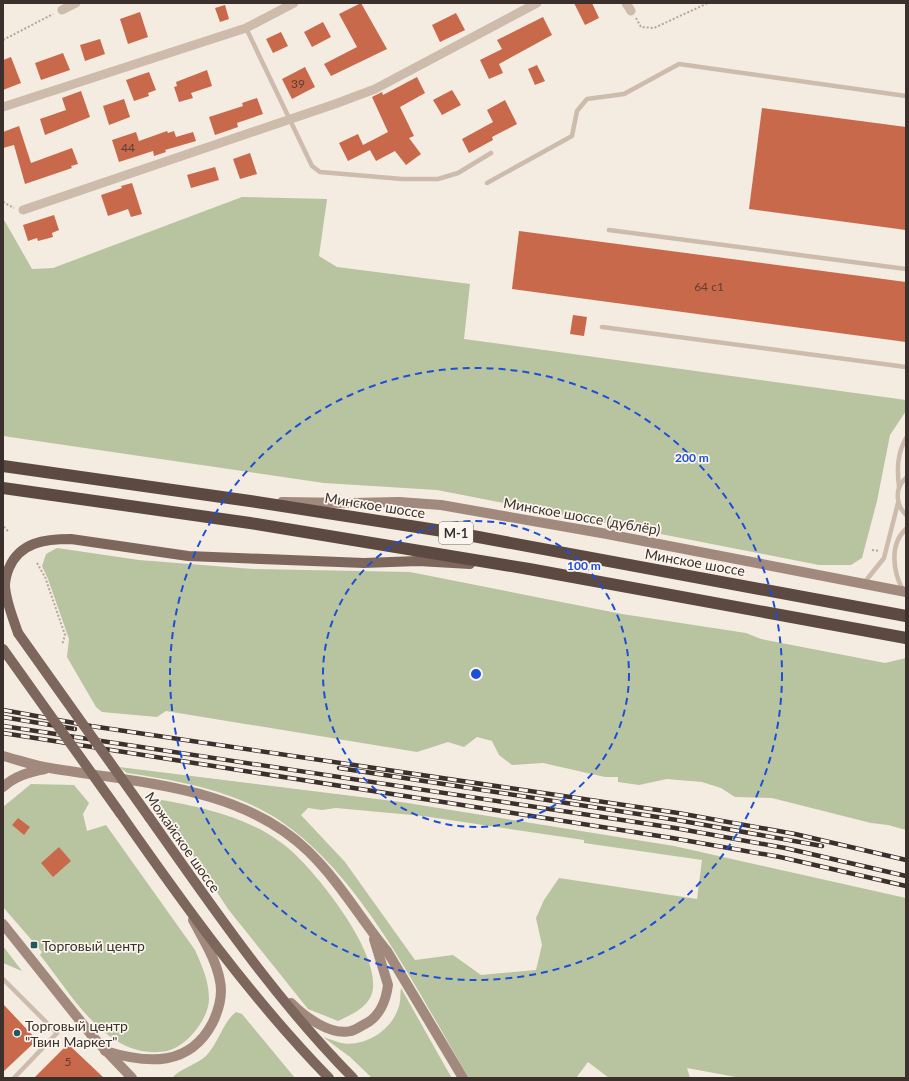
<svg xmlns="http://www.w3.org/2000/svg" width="909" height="1081" font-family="Lato,sans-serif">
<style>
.green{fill:#b8c4a0;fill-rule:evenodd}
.building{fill:#c8694b}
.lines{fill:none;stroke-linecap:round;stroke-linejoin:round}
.path{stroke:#b9a596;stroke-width:2;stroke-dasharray:2 2;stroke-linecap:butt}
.lane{stroke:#cdbbac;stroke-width:4.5}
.street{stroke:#cdbbac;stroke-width:9}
.secondary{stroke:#a18a7d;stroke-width:10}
.primary{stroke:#7d675c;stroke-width:10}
.highway{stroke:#5c4a42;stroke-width:12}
.rail-casing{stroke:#3b302b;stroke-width:4.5}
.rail{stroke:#fbf5ee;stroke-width:3;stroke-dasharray:9;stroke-linecap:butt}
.primary-bridge{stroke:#7d675c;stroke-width:10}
.ring{fill:none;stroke:#1d4ed8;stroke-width:2;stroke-dasharray:7 5}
.poi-dot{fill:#1f5a5e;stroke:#fbf5ee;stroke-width:1.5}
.labels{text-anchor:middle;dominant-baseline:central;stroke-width:3.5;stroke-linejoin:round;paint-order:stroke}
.number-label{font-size:12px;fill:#5e3e33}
.shield{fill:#fbf5ee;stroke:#756b66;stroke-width:1}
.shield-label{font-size:13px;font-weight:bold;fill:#3b302b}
.street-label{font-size:14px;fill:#3b302b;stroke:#fbf5ee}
.poi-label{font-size:14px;fill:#3b302b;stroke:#fbf5ee;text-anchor:start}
.centre{fill:#1d4ed8;stroke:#fbf5ee;stroke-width:2}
.ring-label{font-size:12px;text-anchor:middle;font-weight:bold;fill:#1d4ed8;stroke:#fbf5ee;stroke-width:3.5;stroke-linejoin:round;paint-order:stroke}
</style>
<rect width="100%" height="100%" fill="#f4ebe1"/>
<g class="green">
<path d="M242 197 327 199 319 256 337 267 470 284 464 339 906 400V411L890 435 877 501 862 558 851 565H819L437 490 324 483 3 436V218L32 269 53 268Z"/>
<path d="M57 548 139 560 253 569 410 572 622 614 746 633 761 639 885 663 906 658V830L888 825 871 823 772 798 735 797 721 788 702 782 667 779 639 785 618 782V777H605L543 763 512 765 499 755 492 741 477 737 464 747 448 742 417 752 166 711 157 717 102 712 96 707 67 657 69 639 48 579 42 566 46 554Z"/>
<path d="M119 767 401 802 674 846 906 898V1078H741L687 1068 690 1078H609L588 1062 576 1078H469C416 990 353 855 258 808 216 787 172 780 127 773ZM308 808 322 810 336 808 423 816 584 840V843L702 860 697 899 559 878 544 900 536 918 542 945 536 970 481 975 453 955 415 960 345 862 301 815Z"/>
<path d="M31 784 74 785 89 803 83 814 87 831 106 825 195 950C202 966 209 981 209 999 209 1019 186 1047 167 1051 152 1054 135 1051 122 1044 87 1025 65 986 40 955L42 952 3 907V807Z"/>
<path d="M156 799C201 807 246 816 283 844 312 865 390 962 370 998 363 1010 350 1015 338 1021L308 1009 228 909Z"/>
<path d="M3 946 22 971 3 963Z"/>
<path d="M401 988 446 1068 452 1078H372L350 1057 323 1037C329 1039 335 1041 341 1043 364 1047 390 1032 398 1009 401 1003 400 994 401 988Z"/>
<path d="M236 1012 242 1014 295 1078H172C181 1068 196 1065 206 1056 219 1042 223 1022 236 1012Z"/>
</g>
<g class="building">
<path d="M361 3 387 49 331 76 324 64 357 47 339 14Z"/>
<path d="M574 3H592L599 18 585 25Z"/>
<path d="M225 5 229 19 220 22 215 8Z"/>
<path d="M140 12 148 37 128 44 120 19Z"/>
<path d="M456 13 465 30 440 42 432 25Z"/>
<path d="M543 17 552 35 499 64 503 73 489 79 480 60 502 49 497 40Z"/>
<path d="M323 22 331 37 312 47 304 32Z"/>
<path d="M281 32 288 46 273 53 266 39Z"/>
<path d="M100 39 105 54 85 61 80 45Z"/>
<path d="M63 53 70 70 41 80 35 63Z"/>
<path d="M11 57 21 83 3 90V60Z"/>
<path d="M537 65 545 81 535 85 528 69Z"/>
<path d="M305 67 315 87 292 99 282 79Z"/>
<path d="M207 70 212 86 191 93 193 98 179 102 174 87 177 86 176 82Z"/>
<path d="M149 72 156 90 148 93 149 96 134 101 126 80Z"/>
<path d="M417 77 425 93 400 107 414 136 409 138 421 154 406 165 395 151 376 161 370 150 348 161 339 143 358 134 363 145 388 132 372 97 382 92 383 95Z"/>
<path d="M452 90 461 105 442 115 433 100Z"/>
<path d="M81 91 90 117 45 135 40 119 66 110 62 98Z"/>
<path d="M257 98 263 114 237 123 238 127 215 135 209 117 243 106 242 103Z"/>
<path d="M124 99 130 117 109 125 103 106Z"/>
<path d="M505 100 517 124 492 137 493 140 469 153 462 139 493 122 487 110Z"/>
<path d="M762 108 906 127V230L749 209Z"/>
<path d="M19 126 31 163 72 148 78 164 71 166 72 168 25 184 14 145 3 148V132Z"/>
<path d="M167 131 168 133 174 131 176 137 193 132 196 141 165 150 166 152 154 156 153 151 119 162 112 140 136 132 139 141Z"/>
<path d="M250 153 257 174 240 179 233 159Z"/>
<path d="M215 167 219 180 191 188 187 175Z"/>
<path d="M132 183 142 214 131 217 128 209 108 216 101 195 122 188 121 186Z"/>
<path d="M54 215 59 230 52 233 53 237 38 241 37 238 28 241 23 225Z"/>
<path d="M519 231 906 282V342L512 289Z"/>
<path d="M573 315 587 317 584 336 570 334Z"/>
<path d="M18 818 30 827 24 835 12 825Z"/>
<path d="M59 847 71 861 53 877 41 863Z"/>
<path d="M3 1004 37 1040 3 1072Z"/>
<path d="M68 1044 104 1078H34Z"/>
</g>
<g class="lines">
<g class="path">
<path d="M636 18 641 27 654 28 708 3"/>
<path d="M3 40 53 14"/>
<path d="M3 202 14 208"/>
<path d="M3 519V526L9 532"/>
<path d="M872 550 880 551"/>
<path d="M37 563 45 577 65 635 62 645"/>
</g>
<g class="lane">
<path d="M246 28 312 166 320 172 402 179H438L458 173 491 153"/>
<path d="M487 183 572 136 577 111 587 99 624 94 679 64 906 96"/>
<path d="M609 230 906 269"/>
<path d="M602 327 906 367"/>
<path d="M906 478C894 488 896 505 906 515"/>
<path d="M899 487C897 469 897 454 906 438"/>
<path d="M864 583 884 558 898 503"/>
<path d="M903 590C893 572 889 544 906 529"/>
<path d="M3 979 57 1033 14 1078"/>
</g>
<g class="street">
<path d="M626 3 631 11"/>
<path d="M62 10 76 3"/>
<path d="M3 107 246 28 294 3"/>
<path d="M23 210 335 104 375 89 537 3"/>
</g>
<g class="secondary">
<path d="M282 502 352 503 399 502 441 505 607 534 906 592"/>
<path d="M3 756C19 760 34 766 50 768 138 783 241 786 308 851 340 882 360 918 387 951L463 1078"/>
<path d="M3 787C15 776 29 772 45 769"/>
<path d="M3 924 93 1037 132 1078"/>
<path d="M291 1003C304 1016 330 1036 351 1031 356 1030 361 1026 365 1024 379 1017 386 1001 388 985L374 939"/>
<path d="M105 1051C148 1064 190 1067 213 1022 219 1009 223 995 220 981 216 959 203 939 193 920"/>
</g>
<g class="primary">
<path d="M18 633C13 618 6 602 5 586 5 581 7 573 9 568 20 542 45 539 71 539L188 556 364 563 418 561 470 564"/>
<path d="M120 813C185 906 250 997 329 1078"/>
<path d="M149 817C213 908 275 999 353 1078"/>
</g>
<g class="highway">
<path d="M3 466 250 501 462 534 906 616"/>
<path d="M3 488 250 523 529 569 906 638"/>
</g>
<g class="rail-casing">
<g id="rail">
<path d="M3 710 91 726 678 813 795 834 906 860"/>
<path d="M3 717 75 729"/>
<path d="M3 726 675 828 785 848 906 876"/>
<path d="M3 733 672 838 780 857 906 886"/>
<path d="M339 768 677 820 822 846"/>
</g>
</g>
<use href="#rail" class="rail"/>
<g class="primary-bridge">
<path d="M18 633 149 817"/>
<path d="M3 649 120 813"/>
</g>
</g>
<g class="ring">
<circle cx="476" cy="674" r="153"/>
<circle cx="476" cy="674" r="306"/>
</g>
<g class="poi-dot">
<rect x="30" y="941" width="8" height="8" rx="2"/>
<circle cx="17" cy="1033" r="4"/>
</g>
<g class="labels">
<g class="number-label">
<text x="298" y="83">39</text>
<text x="128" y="147">44</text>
<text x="709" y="286">64 с1</text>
<text x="68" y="1061">5</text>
</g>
<rect class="shield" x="439" y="522" width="34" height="22" rx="3"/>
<g class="shield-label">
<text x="456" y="533">М-1</text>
</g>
<g class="street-label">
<text transform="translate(375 505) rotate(9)">Минское шоссе</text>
<text transform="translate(582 516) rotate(10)">Минское шоссе (дублёр)</text>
<text transform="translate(695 562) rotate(10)">Минское шоссе</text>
<text transform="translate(183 842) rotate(55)">Можайское шоссе</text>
</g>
<g class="poi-label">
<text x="42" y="945">Торговый центр</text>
<text x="25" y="1025">Торговый центр<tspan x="25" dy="16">"Твин Маркет"</tspan></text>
</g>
</g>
<circle cx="476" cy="674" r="6" class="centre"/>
<g class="ring-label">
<text x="692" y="462">200 m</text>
<text x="584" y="570">100 m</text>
</g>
<rect width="909" height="1081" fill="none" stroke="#3b302b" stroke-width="8"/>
</svg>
